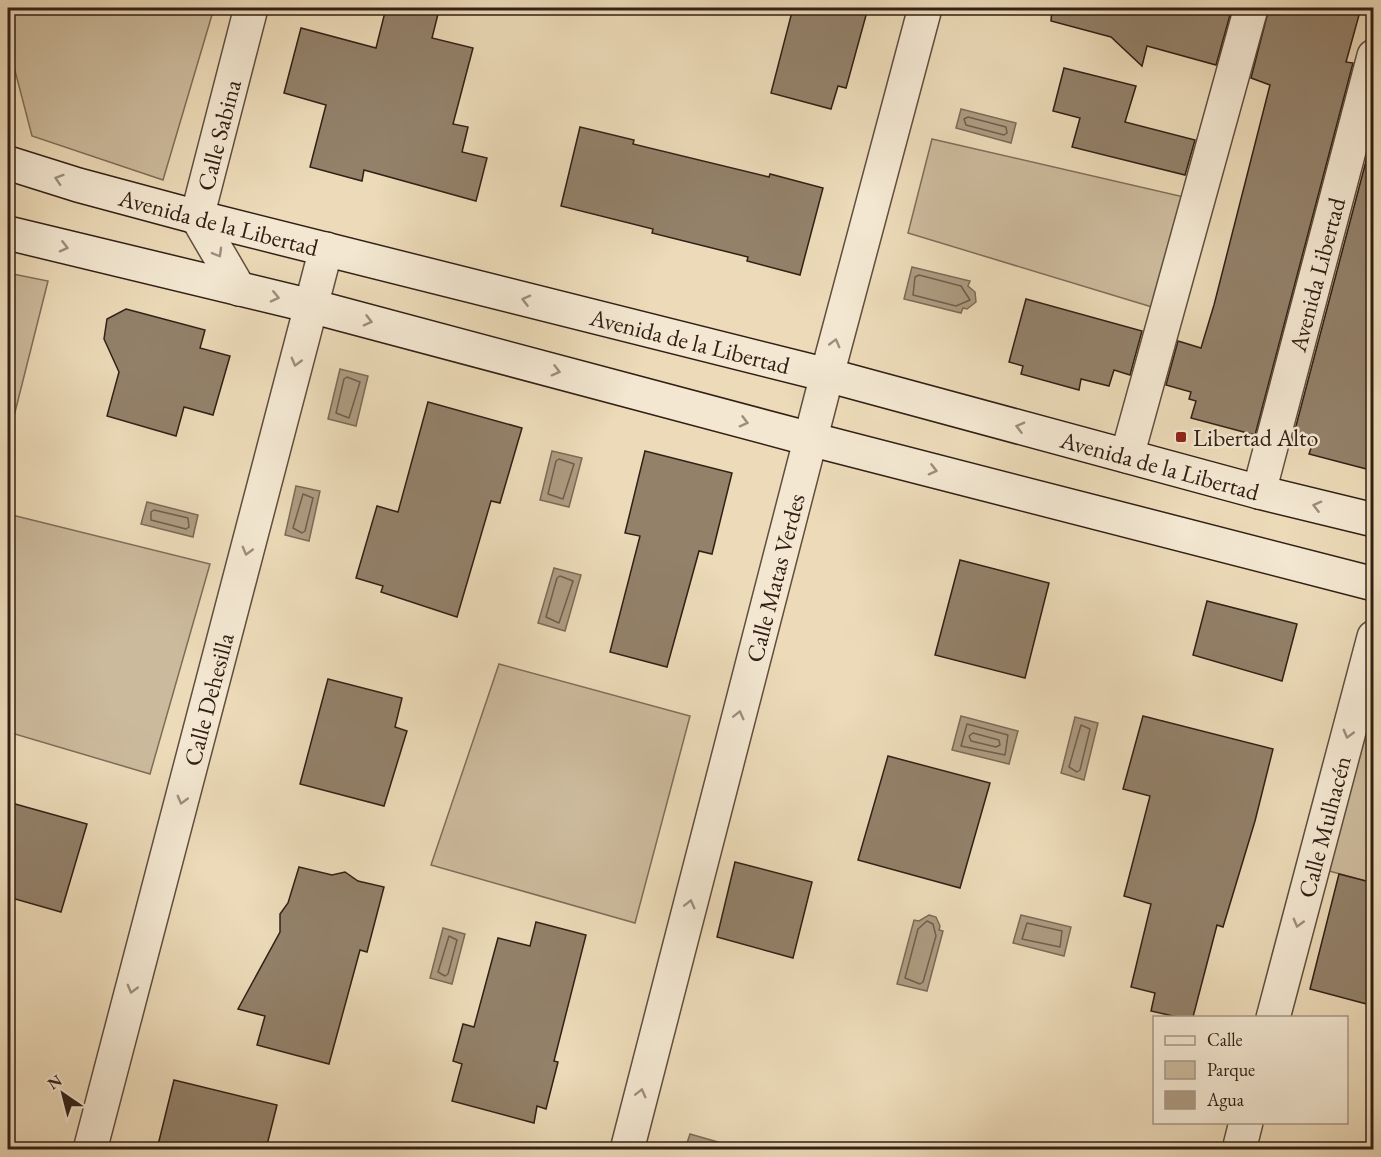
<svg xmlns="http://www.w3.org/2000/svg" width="1381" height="1157" font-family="'EB Garamond',serif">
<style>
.green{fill:#ccba9c;stroke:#7f6d59;stroke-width:1.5}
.water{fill:#ad9b81;stroke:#7c6a56;stroke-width:1.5}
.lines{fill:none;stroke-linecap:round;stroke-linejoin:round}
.shore{stroke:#705e4c;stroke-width:1.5}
.building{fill:#93816a;stroke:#322016;stroke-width:1.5}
.street-casing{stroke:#604e3e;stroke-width:36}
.secondary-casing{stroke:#322016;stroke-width:36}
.street{stroke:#f3e7d1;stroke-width:33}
.secondary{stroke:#f3e7d1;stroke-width:33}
.oneway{stroke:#9c8d7d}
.poi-dot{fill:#8f2418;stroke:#f3e7d1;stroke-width:2}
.labels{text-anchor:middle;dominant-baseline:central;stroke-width:5;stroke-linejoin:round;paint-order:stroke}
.street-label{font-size:24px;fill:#322016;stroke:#f3e7d1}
.poi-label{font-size:24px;fill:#322016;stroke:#f3e7d1;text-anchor:start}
</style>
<rect width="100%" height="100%" fill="#ecdab8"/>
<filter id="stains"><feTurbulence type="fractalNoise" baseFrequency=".00333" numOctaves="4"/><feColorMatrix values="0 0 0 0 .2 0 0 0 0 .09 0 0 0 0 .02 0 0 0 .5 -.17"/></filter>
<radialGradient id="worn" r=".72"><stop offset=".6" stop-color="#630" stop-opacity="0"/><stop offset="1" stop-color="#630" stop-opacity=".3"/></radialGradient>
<g class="green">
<path d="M8 8H214L163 180 32 136 8 44Z"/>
<path d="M932 139 1184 197 1152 307 908 233Z"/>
<path d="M8 273 48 281 8 440Z"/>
<path d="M8 514 210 564 150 774 8 732Z"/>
<path d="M499 664 690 716 635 923 431 865Z"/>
<path d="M1373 702V883L1329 871Z"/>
</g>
<g class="water">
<path d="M961 109 1016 123 1011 143 956 128Z"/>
<path d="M912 267 970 281 968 286 975 292 976 302 967 309 963 308 961 313 904 299Z"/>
<path d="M340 369 368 376 356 426 328 419Z"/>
<path d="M552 451 582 458 569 507 540 500Z"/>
<path d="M296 486 320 491 309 541 285 535Z"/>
<path d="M147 502 198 515 193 537 141 524Z"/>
<path d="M554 568 581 575 565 631 538 623Z"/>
<path d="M961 716 1018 731 1009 764 952 750Z"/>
<path d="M1075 717 1098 723 1084 780 1061 773Z"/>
<path d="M929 915 936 917 940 926 939 930 943 931 927 991 897 984 914 920 919 921Z"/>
<path d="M1021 915 1071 927 1064 956 1013 943Z"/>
<path d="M443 928 465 934 452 984 430 978Z"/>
<path d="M690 1134 718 1142 716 1149H685Z"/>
</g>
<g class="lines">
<g class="shore">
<path d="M968 117 1006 127 1007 133 1004 135 966 125 964 119Z"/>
<path d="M919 275 961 286 970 300 956 306 913 295 915 277Z"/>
<path d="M347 377 360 382 349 418 336 413 344 379Z"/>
<path d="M559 459 574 464 563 499 548 494 556 461Z"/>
<path d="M303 494 313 498 305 531 302 533 293 528Z"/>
<path d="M154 510 188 518 189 527 186 529 151 520V512Z"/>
<path d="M560 576 573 581 559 623 546 617 557 578Z"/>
<path d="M967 724 1008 735 1005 755 961 746Z"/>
<path d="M1081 725 1090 729 1080 770 1077 772 1069 767Z"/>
<path d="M973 733 999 740 1000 745 996 747 971 741 969 736Z"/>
<path d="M927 921 933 924 936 936 923 982 920 984 905 978 918 929Z"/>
<path d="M1027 923 1062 931 1060 947 1022 939Z"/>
<path d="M449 936 457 940 448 974 445 976 438 972Z"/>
</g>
</g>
<g class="building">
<path d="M386 8H413L438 14 432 38 473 48 453 124 468 127 462 152 487 158 476 201 364 170 362 181 310 167 326 105 284 93 301 28 376 48Z"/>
<path d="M793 8H868L846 88 838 86 831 109 771 93Z"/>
<path d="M1052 8H1232L1216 65 1147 46 1142 66 1111 37 1051 21Z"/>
<path d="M1269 8H1361L1346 62 1353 63 1255 435 1191 418 1196 401 1189 399 1191 392 1166 385 1178 341 1201 348 1214 305 1270 85 1251 78Z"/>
<path d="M1064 68 1136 86 1125 122 1195 140 1185 175 1072 147 1080 118 1053 111Z"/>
<path d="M580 127 634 140 633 144 769 177 770 174 823 188 800 275 747 261 748 257 652 233 653 229 561 206Z"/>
<path d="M1374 131V471L1309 454 1312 445 1292 441Z"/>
<path d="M1026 299 1142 331 1130 375 1114 370 1109 386 1081 379 1079 390 1021 374 1023 366 1009 362Z"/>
<path d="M126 309 205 330 200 348 230 356 213 415 184 407 176 436 107 416 119 372 104 339 107 319Z"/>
<path d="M428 402 522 428 500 503 491 501 457 617 381 592 383 586 356 578 377 506 398 512Z"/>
<path d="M645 451 732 473 712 554 699 551 667 667 610 652 640 536 625 533Z"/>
<path d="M960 560 1049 583 1025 678 935 655Z"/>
<path d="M1207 601 1297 624 1282 681 1193 655Z"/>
<path d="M328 679 402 698 395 727 407 731 384 806 300 784Z"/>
<path d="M1143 716 1273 749 1255 821 1223 927 1217 925 1193 1017H1177L1151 1011 1155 993 1131 987 1151 904 1124 896 1150 796 1123 789Z"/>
<path d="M888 756 990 783 960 888 858 860Z"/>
<path d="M8 802 87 824 61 912 8 897Z"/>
<path d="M735 862 812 882 793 958 717 937Z"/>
<path d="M299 867 332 875 345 872 358 881 384 887 367 952 360 950 329 1064 257 1045 265 1016 238 1009 280 932V914L288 903Z"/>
<path d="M1339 874 1374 883V1006L1310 989Z"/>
<path d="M536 922 586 935 554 1061 558 1062 546 1109 537 1106 534 1123 452 1101 462 1064 453 1061 463 1024 474 1027 498 938 530 946Z"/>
<path d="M174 1080 277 1105 266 1149H157Z"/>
</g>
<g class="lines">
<g class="street-casing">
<g id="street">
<path id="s1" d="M239 289 197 217 251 8"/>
<path d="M1127 456 1251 8"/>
<path id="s2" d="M1259 492 1374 56"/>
<path id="s3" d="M1273 1018 1374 637"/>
<path id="s4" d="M90 1150 326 249"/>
<path id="s5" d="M627 1150 827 375 925 8"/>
<path d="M1239 1150 1246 1122"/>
</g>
</g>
<g class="secondary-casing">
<g id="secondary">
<path id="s6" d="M8 163 78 185 197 217 827 375 1259 492 1374 520"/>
<path d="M8 233 311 306 810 439 1374 584"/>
</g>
</g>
<use href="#street" class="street"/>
<use href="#secondary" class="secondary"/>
</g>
<defs><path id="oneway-chevron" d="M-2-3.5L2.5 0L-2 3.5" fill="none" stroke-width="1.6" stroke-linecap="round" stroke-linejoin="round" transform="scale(1.5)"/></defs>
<g class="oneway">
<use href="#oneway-chevron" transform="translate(59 179) rotate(-162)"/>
<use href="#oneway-chevron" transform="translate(64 247) rotate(14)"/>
<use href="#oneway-chevron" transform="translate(218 253) rotate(60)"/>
<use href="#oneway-chevron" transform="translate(275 297) rotate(13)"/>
<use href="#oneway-chevron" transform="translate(526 300) rotate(-166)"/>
<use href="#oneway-chevron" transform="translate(368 321) rotate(15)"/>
<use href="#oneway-chevron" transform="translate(835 343) rotate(-75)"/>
<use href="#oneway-chevron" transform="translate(296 362) rotate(105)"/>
<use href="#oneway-chevron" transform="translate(556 371) rotate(15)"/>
<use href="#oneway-chevron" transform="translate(744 422) rotate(15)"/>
<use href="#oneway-chevron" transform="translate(1020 427) rotate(-165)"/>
<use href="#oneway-chevron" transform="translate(933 470) rotate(14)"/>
<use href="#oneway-chevron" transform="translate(1317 506) rotate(-166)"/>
<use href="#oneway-chevron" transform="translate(247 551) rotate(105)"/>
<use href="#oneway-chevron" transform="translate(739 715) rotate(-76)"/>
<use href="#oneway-chevron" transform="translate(1348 734) rotate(105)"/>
<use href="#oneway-chevron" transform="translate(182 800) rotate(105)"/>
<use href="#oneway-chevron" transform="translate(690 904) rotate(-76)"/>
<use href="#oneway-chevron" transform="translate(1298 923) rotate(105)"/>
<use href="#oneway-chevron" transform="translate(132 989) rotate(105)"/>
<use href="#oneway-chevron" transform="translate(641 1093) rotate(-76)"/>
</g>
<rect class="poi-dot" x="1175" y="431" width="12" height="12" rx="3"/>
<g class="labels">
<g class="street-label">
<text stroke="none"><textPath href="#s1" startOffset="168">Calle Sabina</textPath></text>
<text stroke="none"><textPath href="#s6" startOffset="219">Avenida de la Libertad</textPath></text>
<text stroke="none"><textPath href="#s2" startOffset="225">Avenida Libertad</textPath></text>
<text stroke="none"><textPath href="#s6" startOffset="705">Avenida de la Libertad</textPath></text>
<text stroke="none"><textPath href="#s6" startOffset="1191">Avenida de la Libertad</textPath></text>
<text stroke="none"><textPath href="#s5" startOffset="591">Calle Matas Verdes</textPath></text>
<text stroke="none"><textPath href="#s4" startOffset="466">Calle Dehesilla</textPath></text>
<text stroke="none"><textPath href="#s3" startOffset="198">Calle Mulhacén</textPath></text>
</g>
<g class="poi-label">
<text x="1193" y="437">Libertad Alto</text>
</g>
</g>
<rect width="1381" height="1157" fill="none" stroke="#ecdab8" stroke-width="30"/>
<rect x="9" y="9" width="1363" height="1139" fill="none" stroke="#322016" stroke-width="3"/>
<rect x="15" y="15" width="1351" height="1127" fill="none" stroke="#322016" stroke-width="1.5"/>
<rect x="1153" y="1016" width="195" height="108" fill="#f3e7d1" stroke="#a69786" stroke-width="1.5"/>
<rect x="1165" y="1036" width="30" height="9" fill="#f3e7d1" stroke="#a69786" stroke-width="1.5"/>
<text x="1207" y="1046" font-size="18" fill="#322016">Calle</text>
<rect x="1165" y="1061" width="30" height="18" fill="#ccba9c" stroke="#a69786" stroke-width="1.5"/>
<text x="1207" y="1076" font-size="18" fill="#322016">Parque</text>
<rect x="1165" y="1091" width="30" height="18" fill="#ad9b81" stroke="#a69786" stroke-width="1.5"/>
<text x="1207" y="1106" font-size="18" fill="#322016">Agua</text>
<g transform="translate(63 1094) rotate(325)" stroke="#f3e7d1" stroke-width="4.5" paint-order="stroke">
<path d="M0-4.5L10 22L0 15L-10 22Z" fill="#322016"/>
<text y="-9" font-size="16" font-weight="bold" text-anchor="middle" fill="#322016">N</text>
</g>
<rect width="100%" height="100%" filter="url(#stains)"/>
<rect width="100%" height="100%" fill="url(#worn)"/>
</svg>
